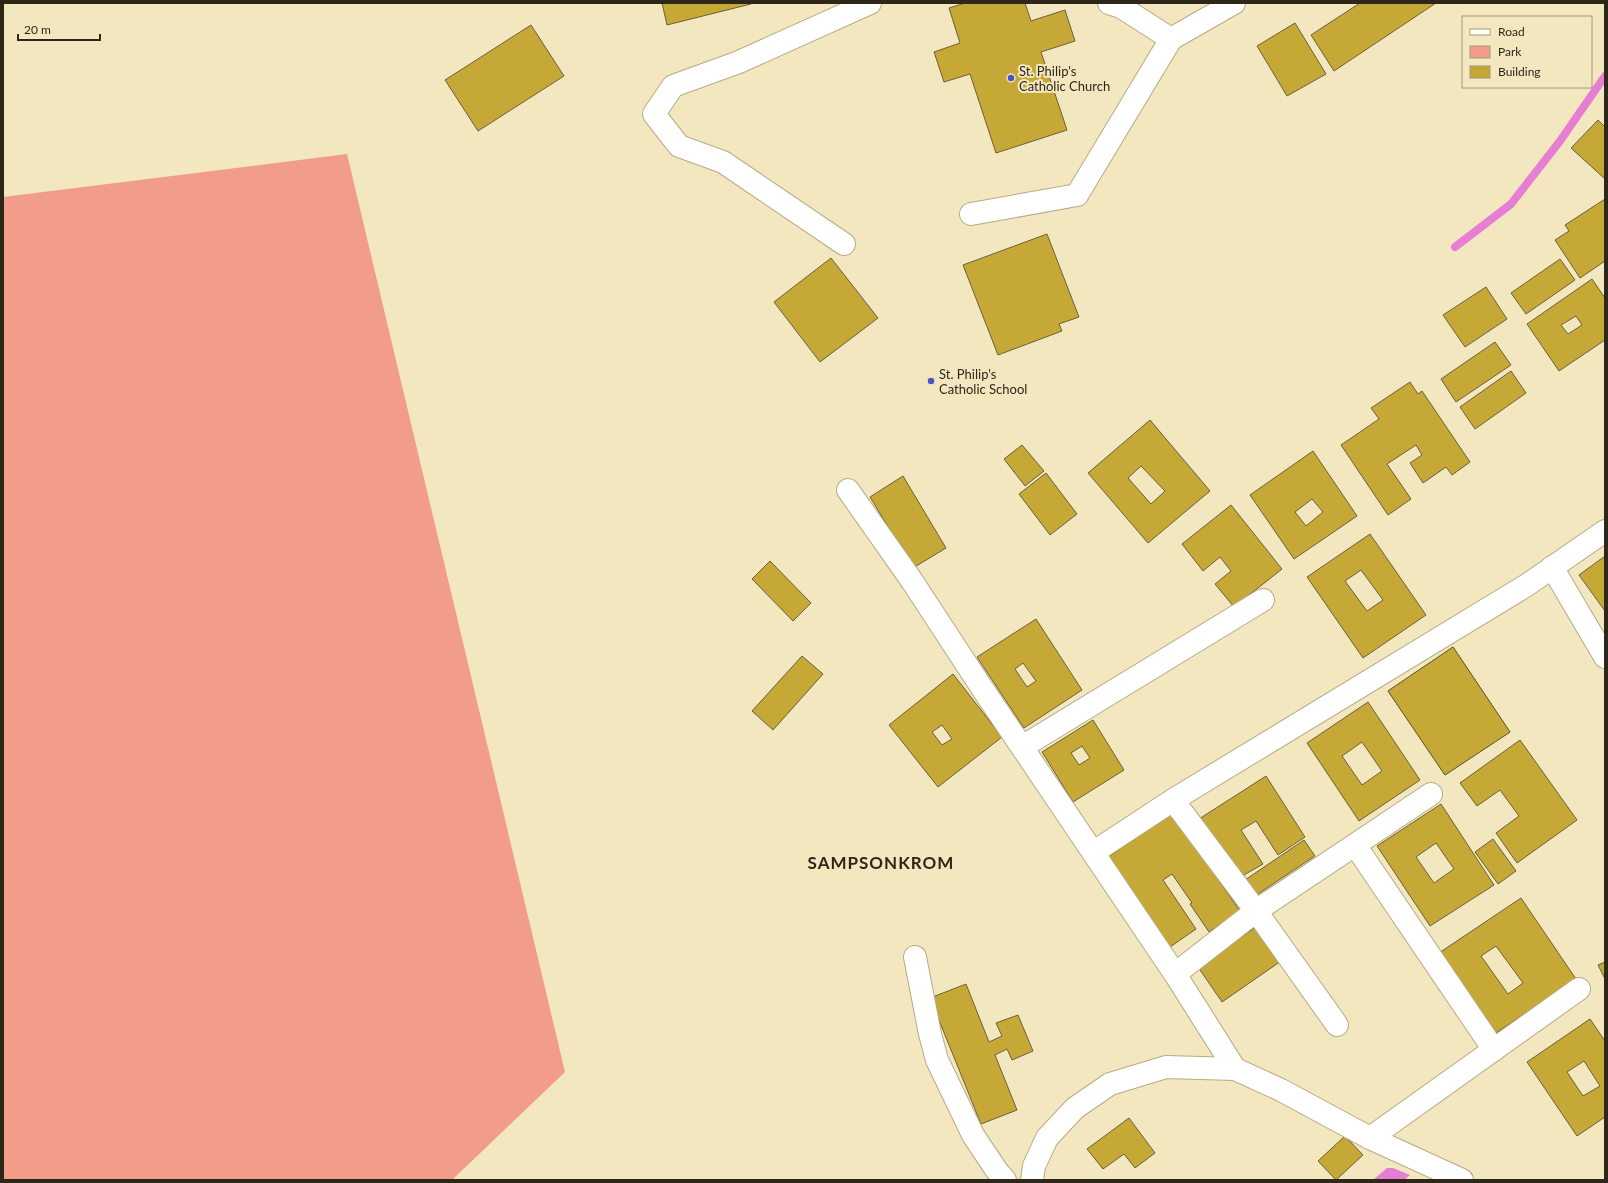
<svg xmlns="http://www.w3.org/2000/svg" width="1608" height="1183" font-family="Lato,sans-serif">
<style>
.green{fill:#f29d89}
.water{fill:#e67ed4}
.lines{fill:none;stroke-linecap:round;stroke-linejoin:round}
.stream{stroke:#e67ed4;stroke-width:8}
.building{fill:#c6a836;stroke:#6a603c;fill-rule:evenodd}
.minor-casing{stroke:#b7ab85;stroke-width:24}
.minor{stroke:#fff;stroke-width:22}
.poi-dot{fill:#4855ca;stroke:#f3e7bf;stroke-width:1.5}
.labels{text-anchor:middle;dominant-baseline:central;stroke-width:4;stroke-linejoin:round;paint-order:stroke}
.poi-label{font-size:13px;fill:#2c2718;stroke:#f3e7bf;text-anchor:start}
.district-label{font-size:17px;font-weight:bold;letter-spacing:1px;fill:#2c2718;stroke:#f3e7bf}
</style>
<rect width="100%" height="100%" fill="#f3e7bf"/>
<path class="green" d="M347 154 565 1072 452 1180H3V197Z"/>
<path class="water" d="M1387 1168H1393L1410 1175 1404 1180H1373Z"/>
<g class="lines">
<path class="stream" d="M1455 247 1511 204 1560 141 1605 76"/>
</g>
<g class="building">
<path d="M662 3H751V4L667 25Z"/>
<path d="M965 3H1025L1031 21 1065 10 1075 41 1041 52 1067 130 996 153 970 74 944 82 934 52 960 43 949 8Z"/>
<path d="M1360 3H1436L1334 71 1311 35Z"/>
<path d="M1295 23 1326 74 1287 96 1257 46Z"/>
<path d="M531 25 564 76 478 131 445 80Z"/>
<path d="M1598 120 1605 127V179L1571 148Z"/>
<path d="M1605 199V261L1580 278 1555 240 1569 231 1565 225Z"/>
<path d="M1047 234 1079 317 1059 324 1062 331 998 355 963 265Z"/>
<path d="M831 258 878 318 820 362 774 302Z"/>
<path d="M1560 259 1575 280 1526 314 1511 293Z"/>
<path d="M1592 279 1605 298V340L1559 371 1527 324ZM1576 316 1582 325 1568 334 1561 325Z"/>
<path d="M1486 287 1507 319 1465 347 1443 315Z"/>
<path d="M1495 342 1511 365 1456 402 1441 379Z"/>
<path d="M1511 371 1526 393 1475 429 1460 407Z"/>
<path d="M1410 382 1418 394 1422 391 1470 462 1452 475 1446 467 1423 483 1410 463 1422 455 1416 445 1387 464 1411 499 1388 515 1341 445 1379 419 1371 408Z"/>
<path d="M1150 420 1210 491 1148 543 1088 473ZM1141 466 1165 491 1151 504 1128 478Z"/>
<path d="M1022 445 1044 471 1025 486 1004 459Z"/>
<path d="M1313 451 1357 516 1294 559 1250 495ZM1312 499 1323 512 1306 526 1295 512Z"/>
<path d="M1046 473 1077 514 1050 535 1019 494Z"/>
<path d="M903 476 946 548 913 568 870 497Z"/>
<path d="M1231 505 1282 569 1234 607 1215 584 1231 571 1220 557 1203 571 1182 544Z"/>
<path d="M1370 534 1426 615 1363 658 1307 577ZM1361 570 1383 600 1367 611 1345 581Z"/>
<path d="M1605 556V611L1579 575Z"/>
<path d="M770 561 811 603 793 621 752 579Z"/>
<path d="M1036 619 1082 690 1024 728 977 657ZM1023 663 1036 681 1027 687 1015 669Z"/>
<path d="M1453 647 1510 732 1445 775 1388 691ZM1444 691 1467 723 1455 730 1433 699Z"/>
<path d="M1453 647 1510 732 1445 775 1388 691Z"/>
<path d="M802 656 823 674 773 730 752 711Z"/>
<path d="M953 674 1002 737 938 787 889 725ZM942 725 952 739 942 745 932 732Z"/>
<path d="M1368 702 1420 780 1359 821 1307 743ZM1362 742 1382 771 1362 785 1342 756Z"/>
<path d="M1093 720 1124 770 1073 802 1042 752ZM1082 746 1090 758 1079 765 1071 753Z"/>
<path d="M1520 740 1577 820 1517 863 1496 833 1519 816 1500 790 1477 806 1460 783Z"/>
<path d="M1266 776 1305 837 1278 855 1256 821 1241 830 1263 864 1237 879 1199 819Z"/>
<path d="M1441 804 1494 885 1430 926 1377 846ZM1436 843 1454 869 1434 883 1416 857Z"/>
<path d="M1172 813 1240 911 1209 932 1190 904 1192 903 1172 874 1163 880 1196 929 1170 947 1108 857Z"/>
<path d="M1493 839 1516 871 1498 884 1475 852Z"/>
<path d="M1304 840 1315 856 1252 898 1242 882Z"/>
<path d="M1521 898 1576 979 1493 1035 1439 953ZM1496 946 1523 983 1508 994 1481 956Z"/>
<path d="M1260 924 1284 959 1222 1002 1198 967Z"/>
<path d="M1605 962V979L1598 965Z"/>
<path d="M966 984 989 1042 1002 1036 996 1023 1018 1015 1033 1051 1012 1060 1007 1049 995 1055 1017 1110 981 1124 930 998Z"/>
<path d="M1590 1019 1605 1041V1117L1577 1136 1527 1062ZM1584 1061 1600 1086 1583 1096 1567 1072Z"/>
<path d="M1129 1118 1155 1153 1135 1168 1124 1154 1103 1169 1087 1149Z"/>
<path d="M1345 1136 1363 1155 1336 1180 1318 1161Z"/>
</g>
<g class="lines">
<g class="minor-casing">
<g id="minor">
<path d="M1109 3 1121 7 1171 39 1234 3"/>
<path d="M971 214 1077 195 1171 39"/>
<path d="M844 244 723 162 679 146 654 114 673 86 739 62 870 3"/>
<path d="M848 490 912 581 982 688 1175 974 1235 1069"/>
<path d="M1552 567 1605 657"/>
<path d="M1022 747 1263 600"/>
<path d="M1173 800 1256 911 1337 1025"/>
<path d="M1355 845 1494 1050"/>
<path d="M1094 852 1173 800 1527 585 1605 531"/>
<path d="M915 957 930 1034 937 1060 973 1135 997 1171 1005 1180"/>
<path d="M1175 974 1256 911 1431 794"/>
<path d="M1370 1138 1579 989"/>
<path d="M1032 1180 1034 1166 1047 1138 1075 1108 1110 1084 1166 1067 1235 1069 1281 1090 1370 1138 1462 1180"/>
</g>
</g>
<use href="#minor" class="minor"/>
</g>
<g class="poi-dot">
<circle cx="1011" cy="78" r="4"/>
<circle cx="931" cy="381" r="4"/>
</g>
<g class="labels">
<g class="poi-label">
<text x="1019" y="71">St. Philip's<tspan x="1019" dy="15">Catholic Church</tspan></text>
<text x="939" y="374">St. Philip's<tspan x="939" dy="15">Catholic School</tspan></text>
</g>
<g class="district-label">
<text x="881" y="862">SAMPSONKROM</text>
</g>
</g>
<rect width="1608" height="1183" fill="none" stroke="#2c2718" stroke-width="8"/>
<rect x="1462" y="16" width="130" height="72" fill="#f3e7bf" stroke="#a39a7c"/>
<rect x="1470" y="29" width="20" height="6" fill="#ffffff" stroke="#a39a7c"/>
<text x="1498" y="36" font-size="12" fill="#2c2718">Road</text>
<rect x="1470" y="46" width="20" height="12" fill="#f29d89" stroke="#a39a7c"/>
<text x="1498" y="56" font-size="12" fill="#2c2718">Park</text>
<rect x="1470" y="66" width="20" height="12" fill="#c6a836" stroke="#a39a7c"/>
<text x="1498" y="76" font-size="12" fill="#2c2718">Building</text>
<path d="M18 34v6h82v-6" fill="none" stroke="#2c2718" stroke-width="2"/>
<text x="24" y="34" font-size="12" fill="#2c2718" stroke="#f3e7bf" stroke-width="3" paint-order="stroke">20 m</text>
</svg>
